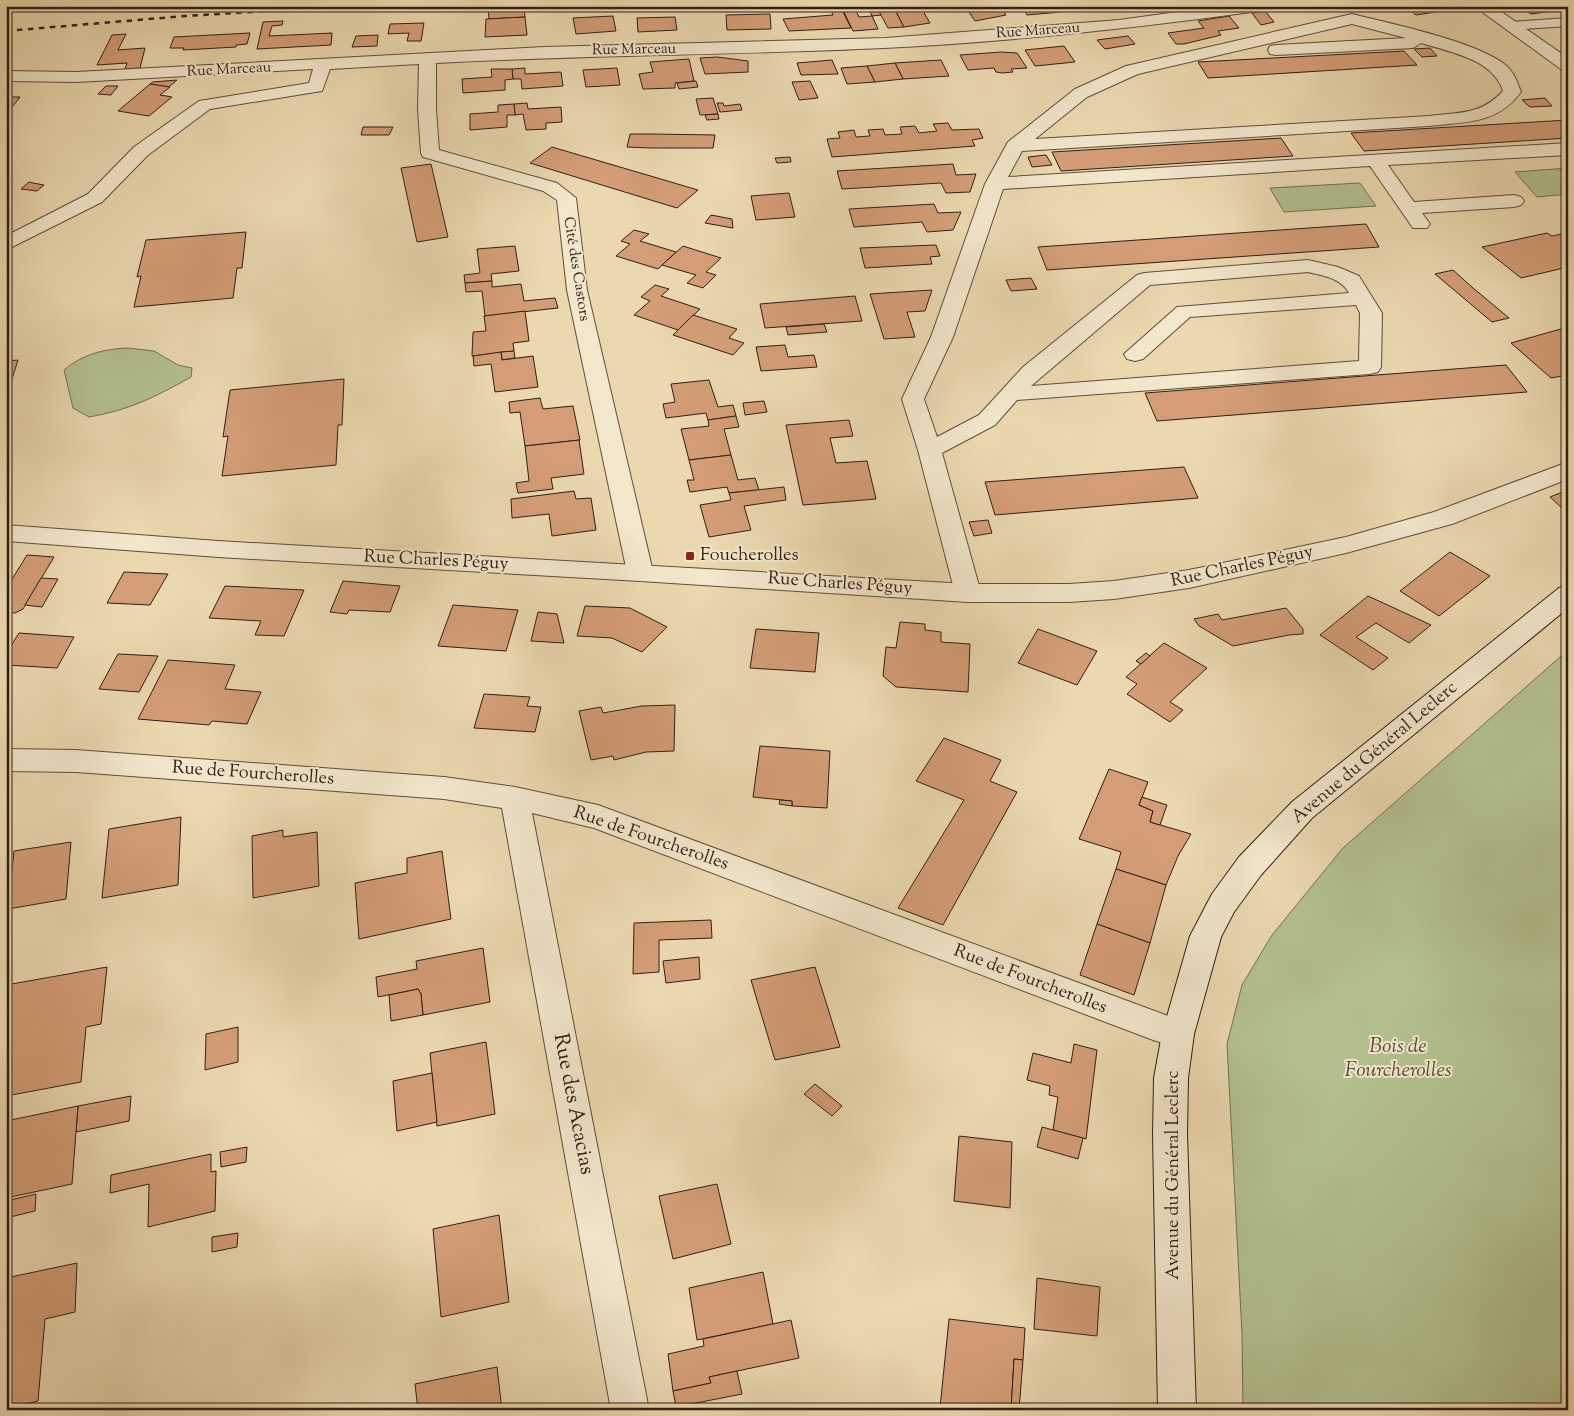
<svg xmlns="http://www.w3.org/2000/svg" width="1574" height="1416" font-family="'Sorts Mill Goudy',serif">
<style>
.green{fill:#b3c08e;stroke:#717052}
.building{fill:#d49d77;stroke:#2f1f17}
.lines{fill:none;stroke-linecap:round;stroke-linejoin:round}
.service-casing{stroke:#5e4d3d;stroke-width:2}
.minor-casing{stroke:#5e4d3d;stroke-width:2}
.tertiary-casing{stroke:#5e4d3d;stroke-width:2}
.secondary-casing{stroke:#2f1f17;stroke-width:2}
.service{fill:#f2e6cb;fill-rule:evenodd}
.minor{fill:#f2e6cb;fill-rule:evenodd}
.tertiary{fill:#f2e6cb;fill-rule:evenodd}
.secondary{fill:#f2e6cb;fill-rule:evenodd}
.rail{stroke:#2f1f17;stroke-width:2.5;stroke-dasharray:5.5 5.5;stroke-linecap:butt}
.poi-dot{fill:#8f2418;stroke:#f2e6cb;stroke-width:2}
.labels{text-anchor:middle;dominant-baseline:central;stroke-width:4;stroke-linejoin:round;paint-order:stroke}
.far-street-label{font-size:15px;fill:#2f1f17;stroke:#f2e6cb}
.poi-label{font-size:18px;fill:#2f1f17;stroke:#f2e6cb;text-anchor:start}
.street-label{font-size:18px;fill:#2f1f17;stroke:#f2e6cb}
.near-park-label{font-size:21px;font-style:italic;fill:#574f3b;stroke:#f2e6cb}
.near-street-label{font-size:21px;fill:#2f1f17;stroke:#f2e6cb}
</style>
<rect width="100%" height="100%" fill="#ebd8af"/>
<filter id="stains"><feTurbulence type="fractalNoise" baseFrequency=".004" numOctaves="4"/><feColorMatrix values="0 0 0 0 .2 0 0 0 0 .09 0 0 0 0 .02 0 0 0 .5 -.17"/></filter>
<radialGradient id="worn" r=".72"><stop offset=".6" stop-color="#630" stop-opacity="0"/><stop offset="1" stop-color="#630" stop-opacity=".3"/></radialGradient>
<g class="green">
<path d="M1568 168V194L1537 197 1515 172Z"/>
<path d="M1360 183 1376 206 1284 212 1270 188Z"/>
<path d="M128 348 154 351 178 365 192 368 191 377C155 397 130 410 89 417L73 408 64 370C83 354 104 349 128 348Z"/>
<path d="M1568 650V1410H1243L1242 1334 1227 1044 1242 985 1272 935 1343 848Z"/>
</g>
<g class="building">
<path d="M524 6 525 17 489 19 488 8Z"/>
<path d="M841 6H854L859 17 872 16 878 29 853 31Z"/>
<path d="M871 6H893L904 27 888 28 877 8Z"/>
<path d="M893 6H929L932 10 923 11 930 23 904 27Z"/>
<path d="M965 6H1011L1014 11 1004 12 1006 15 975 21Z"/>
<path d="M1022 6H1057L1061 12 1027 15Z"/>
<path d="M1074 6H1111L1077 9Z"/>
<path d="M1405 6H1444L1449 10 1416 15Z"/>
<path d="M1520 6H1568V9L1531 14Z"/>
<path d="M841 8 851 28 789 31 783 19 833 15 830 9Z"/>
<path d="M869 8H877L881 15 872 16Z"/>
<path d="M1265 11 1274 22 1261 25 1252 13Z"/>
<path d="M770 14 771 29 727 30 726 15Z"/>
<path d="M613 16 616 31 576 34 573 18Z"/>
<path d="M1229 16 1239 28 1218 31 1221 35 1184 44H1176L1168 33 1204 28 1198 21Z"/>
<path d="M525 17 527 35 485 37 486 19Z"/>
<path d="M675 17 677 30 638 32 637 18Z"/>
<path d="M283 21 282 25 272 26 269 36 332 33 331 45 257 49 263 22Z"/>
<path d="M424 23 421 41H407L409 33 388 34 390 24Z"/>
<path d="M250 33 247 44 236 45V47L183 50 184 48H170L174 37Z"/>
<path d="M126 34 118 50 145 48 140 68 125 69 127 63 97 65 112 35Z"/>
<path d="M378 35 377 46 352 47 356 36Z"/>
<path d="M1128 36 1135 44 1105 49 1097 40Z"/>
<path d="M1064 46 1075 62 1035 66 1025 50Z"/>
<path d="M1430 48 1437 56 1422 57 1414 49Z"/>
<path d="M1404 51 1417 65 1208 78 1198 62Z"/>
<path d="M1001 52 1017 53 1027 68 1011 69 1013 72 1002 73 996 72 994 68 968 70 960 55Z"/>
<path d="M717 57 748 61V72L705 74 700 58Z"/>
<path d="M689 59 694 81 675 83V88L643 89 639 74 653 72 650 62Z"/>
<path d="M832 60 838 74 801 75 797 63Z"/>
<path d="M941 60 949 76 903 79 895 63Z"/>
<path d="M895 63 903 79 875 82 867 66Z"/>
<path d="M867 66 875 82 847 84 841 68Z"/>
<path d="M525 68V74L561 72 563 86 522 89 521 79H513L512 69Z"/>
<path d="M617 68 620 85 586 87 583 70Z"/>
<path d="M491 69H512L513 79 505 80V90L463 93 462 79 492 77Z"/>
<path d="M177 80 169 87 150 84 153 82Z"/>
<path d="M696 81 698 87 679 89 677 83Z"/>
<path d="M810 81 818 98 799 100 792 82Z"/>
<path d="M150 84 170 87 160 95 172 97 149 116 118 111Z"/>
<path d="M106 86H118L111 95 98 94Z"/>
<path d="M6 97H20L9 111H6Z"/>
<path d="M713 98 718 114 700 115 696 99Z"/>
<path d="M1545 98 1552 106 1530 107 1522 100Z"/>
<path d="M527 103 528 109 561 107 562 122 546 123V129L526 130 523 114 515 115 514 104Z"/>
<path d="M717 103H723L724 106 740 104 742 110 720 112Z"/>
<path d="M514 104 515 115H507V127L470 130V114L498 112V105Z"/>
<path d="M718 114 719 119 707 120 705 115Z"/>
<path d="M1568 120V138L1364 151 1351 133Z"/>
<path d="M948 123 952 130 979 129 983 138 972 140 975 146 832 157 827 139 840 138 838 132 854 130 856 137 870 136 868 130 883 129 885 135 902 134 900 127 915 126 919 133 937 131 933 124Z"/>
<path d="M363 127H393L389 135H361Z"/>
<path d="M630 134H654L715 135 713 148H651L627 147Z"/>
<path d="M1281 138 1293 156 1061 171 1052 152Z"/>
<path d="M552 147 698 190 677 208 530 163Z"/>
<path d="M1046 155 1052 165 1032 167 1028 157Z"/>
<path d="M790 157 791 162 777 163 775 158Z"/>
<path d="M431 164 448 237 417 242 401 168Z"/>
<path d="M953 164 956 175 976 174 970 192 946 193 941 183 842 189 837 171Z"/>
<path d="M29 182 33 183 44 185 37 191 21 189Z"/>
<path d="M789 193 795 217 756 220 751 196Z"/>
<path d="M934 204 938 213 961 212 953 230 927 232 922 222 854 227 849 209Z"/>
<path d="M711 215 732 219 733 228 705 223Z"/>
<path d="M1366 224 1379 247 1047 270 1038 247Z"/>
<path d="M634 230 649 234 640 241 676 252 658 269 616 256 630 244 621 241Z"/>
<path d="M246 232 242 268H237L233 298 134 307 141 276 137 277 146 240Z"/>
<path d="M1547 233 1552 236 1562 234 1568 238V267L1521 278 1482 247Z"/>
<path d="M936 245 940 256 930 257 932 264 865 268 860 248Z"/>
<path d="M515 246 519 271 491 274 492 281 465 283 464 275 480 273 477 249Z"/>
<path d="M683 246 721 258 706 272 716 275 703 288 687 283 696 275 662 265Z"/>
<path d="M1453 270 1473 288 1509 318 1492 322 1435 274Z"/>
<path d="M1031 278 1037 289 1011 291 1006 280Z"/>
<path d="M492 281V287L521 284 524 301 555 298 558 308 485 316 482 291 466 292 465 283Z"/>
<path d="M655 285 669 289 661 296 700 309 678 330 634 315 650 301 641 297Z"/>
<path d="M932 290 925 311 907 312 915 337 884 339 870 294Z"/>
<path d="M855 296 862 321 765 328 760 304Z"/>
<path d="M525 311 529 341 513 343 514 351 472 356 473 332 486 331 484 316Z"/>
<path d="M693 315 737 329 729 338 744 343 733 355 673 335Z"/>
<path d="M824 324 827 332 788 335 786 327Z"/>
<path d="M1568 327V375L1551 378 1511 343Z"/>
<path d="M785 345 788 357 814 355 817 367 761 371 756 347Z"/>
<path d="M514 351 515 358 502 360 501 352Z"/>
<path d="M501 352 502 360 533 356 538 387 495 392 491 364 474 366 473 356Z"/>
<path d="M18 360 6 398V361Z"/>
<path d="M1506 365 1527 392 1157 421 1145 393Z"/>
<path d="M344 379 342 425H338L336 465 222 476 228 436 223 437 230 390Z"/>
<path d="M709 380 718 407 733 405 736 416 708 420 706 413 666 418 663 404 675 402 671 384Z"/>
<path d="M540 398 543 409 573 406 580 440 525 446 520 412 510 413 509 402Z"/>
<path d="M764 401 767 412 745 415 743 403Z"/>
<path d="M736 416 739 427 724 429 731 455 689 460 681 429 709 426 708 420Z"/>
<path d="M849 420 853 436 830 438 836 463 867 461 876 499 803 505 786 425Z"/>
<path d="M579 440 584 474 551 478 553 489 518 493 516 483 529 481 525 446Z"/>
<path d="M731 455 738 480 755 478 759 490 729 493 727 487 690 492 687 480H694L689 460Z"/>
<path d="M1184 467 1198 498 995 515 985 482Z"/>
<path d="M784 487 786 500 744 506 751 530 709 537 700 505 731 500 729 493Z"/>
<path d="M1568 490V507L1563 509 1550 497Z"/>
<path d="M574 491 576 499 591 498 596 530 552 536 549 514 512 518 511 499Z"/>
<path d="M988 520 992 533 974 536 969 522Z"/>
<path d="M1450 552 1490 576 1439 616 1400 591Z"/>
<path d="M27 555 54 557 23 609 15 613 6 612V589Z"/>
<path d="M124 572 168 574 150 605 107 603Z"/>
<path d="M41 578 58 579 42 607 25 605Z"/>
<path d="M343 581 400 586 390 612 349 610 347 614 330 612Z"/>
<path d="M225 586 304 590 284 636 255 635 261 621 209 618Z"/>
<path d="M1368 596 1431 625 1409 643 1376 623 1356 637 1388 658 1373 670 1320 635Z"/>
<path d="M453 605 518 610 506 651 438 646Z"/>
<path d="M585 606 630 608 667 627 642 652 612 638 577 636Z"/>
<path d="M1286 608 1303 629V634L1289 635 1233 646 1199 626 1194 619 1218 614 1222 620Z"/>
<path d="M538 612 557 614 564 643 531 641Z"/>
<path d="M900 622 925 624V630L941 632V642L970 644 968 692 896 687 883 676 886 647 896 648Z"/>
<path d="M756 629 819 633 815 672 750 668Z"/>
<path d="M1038 629 1097 651 1077 685 1018 663Z"/>
<path d="M19 633 74 637 57 668 6 665V654Z"/>
<path d="M1164 643 1207 668 1170 702 1183 710 1170 722 1127 694 1137 684 1126 677Z"/>
<path d="M1146 653 1150 656 1141 664 1136 661Z"/>
<path d="M118 654 158 656 139 692 99 689Z"/>
<path d="M168 660 235 665 225 689 261 692 247 724 212 721 209 725 138 719Z"/>
<path d="M484 694 530 697 527 706 541 707 535 732 474 728Z"/>
<path d="M675 705 674 751 646 752 614 760 613 756 591 760 579 711 601 707 603 713 642 706Z"/>
<path d="M944 738 1001 760 990 781 1017 792 943 925 898 908 964 800 916 781Z"/>
<path d="M760 746 830 751 827 808 792 806V801L753 797Z"/>
<path d="M1109 769 1148 782 1139 805 1153 811 1150 822 1191 834 1178 856 1166 885 1116 869 1121 852 1079 839Z"/>
<path d="M1142 797 1167 805 1160 825 1150 822 1153 811 1139 805Z"/>
<path d="M780 800 792 801V806L779 804Z"/>
<path d="M181 817 178 885 102 898 109 829Z"/>
<path d="M283 830V837L317 832 319 886 253 898 252 836Z"/>
<path d="M71 842 66 899 8 909 14 851Z"/>
<path d="M442 851 451 919 359 939 355 883 407 873V858Z"/>
<path d="M1116 869 1166 885 1150 943 1097 924Z"/>
<path d="M711 920 712 938 659 940V972L633 974 634 923Z"/>
<path d="M1097 924 1150 943 1134 995 1080 975Z"/>
<path d="M483 948 490 1002 423 1015 421 994 418 989 378 997 376 977 417 969 416 961Z"/>
<path d="M699 957 700 979 666 983 663 961Z"/>
<path d="M107 967 101 1024 86 1027 81 1082 6 1096V985Z"/>
<path d="M815 967 840 1047 775 1060 751 980Z"/>
<path d="M418 989 421 994 423 1015 391 1021 389 995Z"/>
<path d="M238 1027V1062L205 1070 206 1034Z"/>
<path d="M486 1042 495 1114 437 1126 430 1053Z"/>
<path d="M1074 1044 1097 1050 1086 1139 1053 1130 1058 1097 1049 1095 1050 1086 1027 1080 1033 1053 1071 1063Z"/>
<path d="M432 1073 437 1122 397 1131 393 1081Z"/>
<path d="M815 1084 842 1106 832 1116 804 1094Z"/>
<path d="M131 1096 129 1121 76 1132 78 1106Z"/>
<path d="M78 1106 72 1184 6 1198V1121Z"/>
<path d="M1042 1127 1083 1138 1078 1159 1037 1147Z"/>
<path d="M959 1136 1012 1142 1010 1208 954 1201Z"/>
<path d="M247 1147 246 1162 221 1167 220 1152Z"/>
<path d="M211 1154V1172L216 1171 215 1211 148 1227 149 1184 110 1193 111 1175Z"/>
<path d="M717 1184 731 1244 673 1259 659 1196Z"/>
<path d="M36 1194 35 1211 6 1218V1201Z"/>
<path d="M499 1215 509 1302 441 1317 433 1229Z"/>
<path d="M238 1233 237 1247 212 1252V1237Z"/>
<path d="M77 1263 75 1312 45 1319 38 1401 6 1409V1278Z"/>
<path d="M763 1272 773 1324 697 1340 689 1288Z"/>
<path d="M1037 1278 1100 1287 1097 1336 1034 1329Z"/>
<path d="M949 1319 1025 1328 1023 1360 1014 1359 1011 1410 940 1408Z"/>
<path d="M791 1320 799 1358 709 1377 711 1383 673 1391 668 1354 704 1346 703 1339Z"/>
<path d="M1014 1359 1023 1360 1019 1410H1011Z"/>
<path d="M497 1367 502 1410H418L415 1384Z"/>
<path d="M737 1371 742 1394 676 1407 673 1391 711 1383 709 1377Z"/>
</g>
<g class="lines">
<g class="service-casing">
<path id="service" d="M1568 18V26L1510 30 1504 26 1510 22Z"/>
</g>
<g class="minor-casing">
<g id="minor">
<path d="M1221 6H1267L1259 11C1135 28 1009 42 884 48 735 55 586 55 436 63V110L439 150 557 183 576 198 587 290 653 572 649 578 640 581 631 578 627 572 567 290 557 200 543 191 423 157 421 153 418 110 419 64 330 69 322 91 210 109 148 155 102 202 6 250V236L88 194 134 147 199 101 309 83 313 69 76 82 6 81V71L76 72 544 47 885 38 1119 20Z"/>
<path d="M1474 6H1493L1568 58V71L1562 70Z"/>
<path d="M1352 14C1392 24 1470 40 1503 63 1513 70 1517 81 1521 92 1498 124 1465 122 1429 126L1022 151 1008 177 1568 143V155L1388 165 1414 202 1514 195 1521 197 1524 201 1521 205 1514 207 1422 213 1430 224 1427 228H1413L1370 166 1003 189 953 337 924 399 937 437 979 415 1023 367 1137 275 1144 273 1308 260 1338 267 1359 276 1382 313 1381 367 1378 372 1370 374 1017 400 995 425 942 453 981 593 977 599 968 602 959 599 955 593 918 450 902 399 931 337 985 184 1008 142 1075 89 1126 66ZM1352 24 1406 38 1276 45 1270 46 1268 50 1270 54 1276 55 1413 48 1421 43C1450 52 1493 59 1503 91 1481 115 1460 112 1429 116L1035 139 1087 97 1138 74ZM1308 272C1324 276 1341 278 1349 293L1177 307 1124 354 1127 359 1135 361 1143 359 1190 317 1356 305 1360 313 1359 361 1031 386 1150 285Z"/>
<path d="M6 749 76 750 444 777 515 787 598 805 1190 1024 1194 1034 1190 1044 1178 1048 1153 1040 594 828 532 813 649 1410H611L502 808 444 799 76 772 6 771Z"/>
</g>
</g>
<g class="tertiary-casing">
<path id="tertiary" d="M1568 462V479L1452 524 1346 553 1189 588 1114 599 1069 602H968L640 581 218 557 6 541V525L218 541 968 584H1069L1114 581 1189 570 1346 537 1434 512Z"/>
</g>
<g class="secondary-casing">
<path id="secondary" d="M1568 585V608L1312 818 1261 875 1234 912 1221 937 1194 1034 1188 1078 1187 1134 1196 1410H1158L1153 1134 1154 1078 1162 1034 1190 936 1212 894 1239 857 1292 802 1559 588Z"/>
</g>
<use href="#service" class="service"/>
<use href="#minor" class="minor"/>
<use href="#tertiary" class="tertiary"/>
<use href="#secondary" class="secondary"/>
<path class="rail" d="M6 31 185 16 351 6"/>
</g>
<rect class="poi-dot" x="685" y="551" width="10" height="10" rx="2.5"/>
<g class="labels">
<g class="far-street-label">
<text transform="translate(1038 31) rotate(-4)">Rue Marceau</text>
<text transform="translate(634 50) rotate(-1)">Rue Marceau</text>
<text transform="translate(229 70) rotate(-3)">Rue Marceau</text>
<text transform="translate(576 269) rotate(81)">Cité des Castors</text>
</g>
<g class="poi-label">
<text x="700" y="556">Foucherolles</text>
</g>
<g class="street-label">
<text transform="translate(436 561) rotate(3)">Rue Charles Péguy</text>
<text transform="translate(1242 567) rotate(-12)">Rue Charles Péguy</text>
<text transform="translate(840 584) rotate(4)">Rue Charles Péguy</text>
<text transform="translate(1375 753) rotate(-40)">Avenue du Général Leclerc</text>
<text transform="translate(253 774) rotate(4)">Rue de Fourcherolles</text>
<text transform="translate(651 839) rotate(19)">Rue de Fourcherolles</text>
<text transform="translate(1030 980) rotate(21)">Rue de Fourcherolles</text>
<text transform="translate(1174 1175) rotate(-90)">Avenue du Général Leclerc</text>
</g>
<g class="near-park-label">
<text x="1398" y="1047">Bois de<tspan x="1398" dy="24">Fourcherolles</tspan></text>
</g>
<g class="near-street-label">
<text transform="translate(573 1104) rotate(79)">Rue des Acacias</text>
</g>
</g>
<rect width="1574" height="1416" fill="none" stroke="#ebd8af" stroke-width="25"/>
<rect x="8" y="8" width="1559" height="1401" fill="none" stroke="#2f1f17" stroke-width="2.5"/>
<rect x="12" y="12" width="1549" height="1391" fill="none" stroke="#2f1f17"/>
<rect width="100%" height="100%" filter="url(#stains)"/>
<rect width="100%" height="100%" fill="url(#worn)"/>
</svg>
